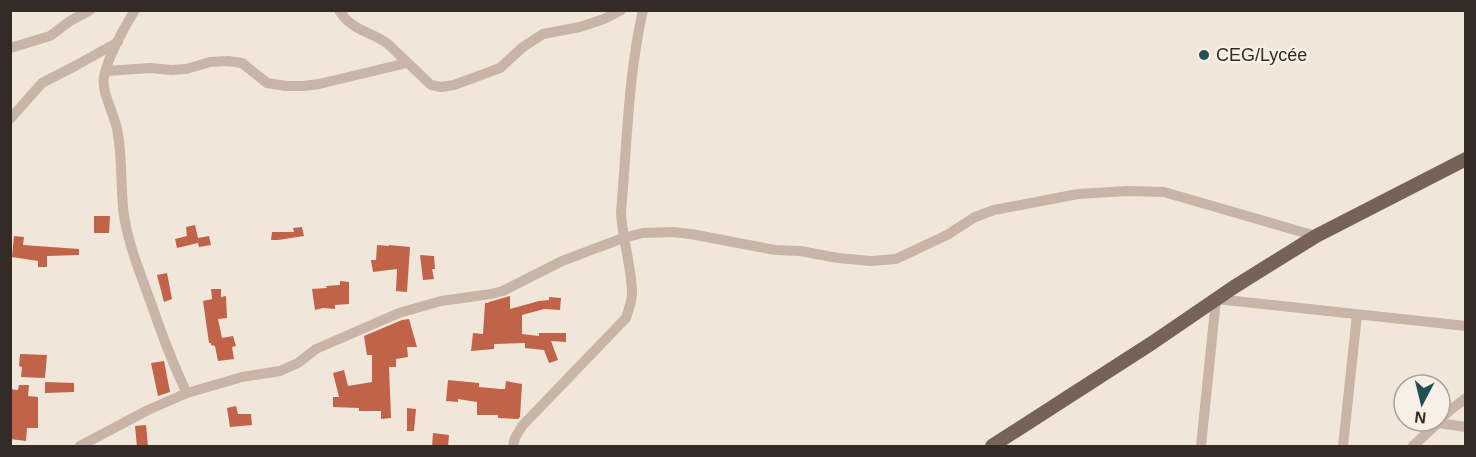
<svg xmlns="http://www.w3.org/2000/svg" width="1476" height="457" font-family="Helvetica,sans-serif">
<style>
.building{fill:#c06348}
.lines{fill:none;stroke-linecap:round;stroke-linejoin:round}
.minor{stroke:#c8b5a7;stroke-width:10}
.major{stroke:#766259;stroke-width:14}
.poi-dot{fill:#1f5154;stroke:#f8f0e6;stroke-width:2}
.labels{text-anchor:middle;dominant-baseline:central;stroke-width:5;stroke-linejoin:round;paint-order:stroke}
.poi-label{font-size:18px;fill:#342b27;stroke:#f8f0e6;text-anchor:start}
</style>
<rect width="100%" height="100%" fill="#f0e6da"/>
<g class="building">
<path d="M94 216H110L109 233H94Z"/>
<path d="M195 225 198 238 209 236 211 245 199 247 198 243 177 248 175 239 187 236 186 227Z"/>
<path d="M302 227 304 236 278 240H271L272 232H294L293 228Z"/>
<path d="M14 236 24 237 23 245 79 249V255L47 256V267H38V261L12 257Z"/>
<path d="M377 245 389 246V245L410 247 407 292 396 291 397 269 373 272 371 260H376Z"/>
<path d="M420 255 434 256 435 269H432L434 279 423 280Z"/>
<path d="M167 273 172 299 164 302 157 275Z"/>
<path d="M340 281 349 282V304L335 305V309L323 308 315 310 312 289 327 288 326 286 340 285Z"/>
<path d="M211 289H221V297L226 296 227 318 218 319 222 338 233 336 236 346 232 347 234 359 218 361 215 346 211 345V343H209L203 301 212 299Z"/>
<path d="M510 296V309L539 301 549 300V297L561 298 560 310 544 309 522 315V334L539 336V333H566V342L551 341 558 360 549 363 544 350 525 348V343L494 344V349L471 351 473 333 483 334 485 303H488L489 302Z"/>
<path d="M409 319 417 347H407L408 357 396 359V367H389L391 418 381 419V411H359V408L333 407V397H339L333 373 344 370 348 386 372 382V355H367L364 336 402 320Z"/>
<path d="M20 354 47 355 45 378 21 377 22 367 19 366Z"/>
<path d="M164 361 170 392 158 396 151 363Z"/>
<path d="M448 380 479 383V387L500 389H505L506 381 522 384 520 417 518 419 498 418V415H477V402L458 399V402L446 401Z"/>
<path d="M45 382 74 383V392L45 393Z"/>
<path d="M19 385H29L28 396 38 397V428H27L26 441 10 439V389L18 390Z"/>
<path d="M236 406 238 414H251L252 425 230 427 227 408Z"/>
<path d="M407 408 416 409 414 431H407Z"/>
<path d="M146 425 148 447H137L135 426Z"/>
<path d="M433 433 449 435 448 447H432Z"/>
</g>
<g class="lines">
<g class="minor">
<path d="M135 10C124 28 108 56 104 77 101 92 114 113 117 129 123 158 120 187 124 216 129 247 141 275 151 303 162 335 172 363 187 393"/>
<path d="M339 10C351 31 371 31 388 44L431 85 441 87 454 85 500 68 523 47 543 34 580 27 604 19 621 10"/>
<path d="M10 48 50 36 70 21 90 10"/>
<path d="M106 71 150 68 172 70 186 69 210 62 228 61 242 63 267 83 286 86H304L319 84 407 63"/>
<path d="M10 119 42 83 77 65 118 42"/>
<path d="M1440 420 1449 411 1466 398"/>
<path d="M1438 423 1466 427"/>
<path d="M80 446 148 410 187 393 242 377 280 371 298 363 316 349 399 313 441 301 491 294 503 291 562 261 623 238 643 233 673 232 691 234 775 250 800 251 838 258 871 261 896 259 947 235 975 217 994 210 1078 194 1127 191 1164 192 1316 236"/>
<path d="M513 446 515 438 522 426 626 318C628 310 632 302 632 294 632 266 622 240 621 212 627 145 628 76 643 10"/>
<path d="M1201 446 1216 299 1466 326"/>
<path d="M1343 446 1357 315"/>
<path d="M1413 446 1440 421"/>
</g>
<path class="major" d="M992 446 1152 343 1234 287 1316 236 1466 159"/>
</g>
<circle class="poi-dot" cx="1204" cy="55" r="6"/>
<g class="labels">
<g class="poi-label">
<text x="1216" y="55">CEG/Lycée</text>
</g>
</g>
<rect width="1476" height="457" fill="none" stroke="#342b27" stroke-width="24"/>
<g transform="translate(1422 403) rotate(187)"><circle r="28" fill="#f8f0e6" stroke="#aaa19a" stroke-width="1.5"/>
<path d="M0-4.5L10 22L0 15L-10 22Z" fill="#1f5154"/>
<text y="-9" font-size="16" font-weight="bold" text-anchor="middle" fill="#342b27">N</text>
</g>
</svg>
